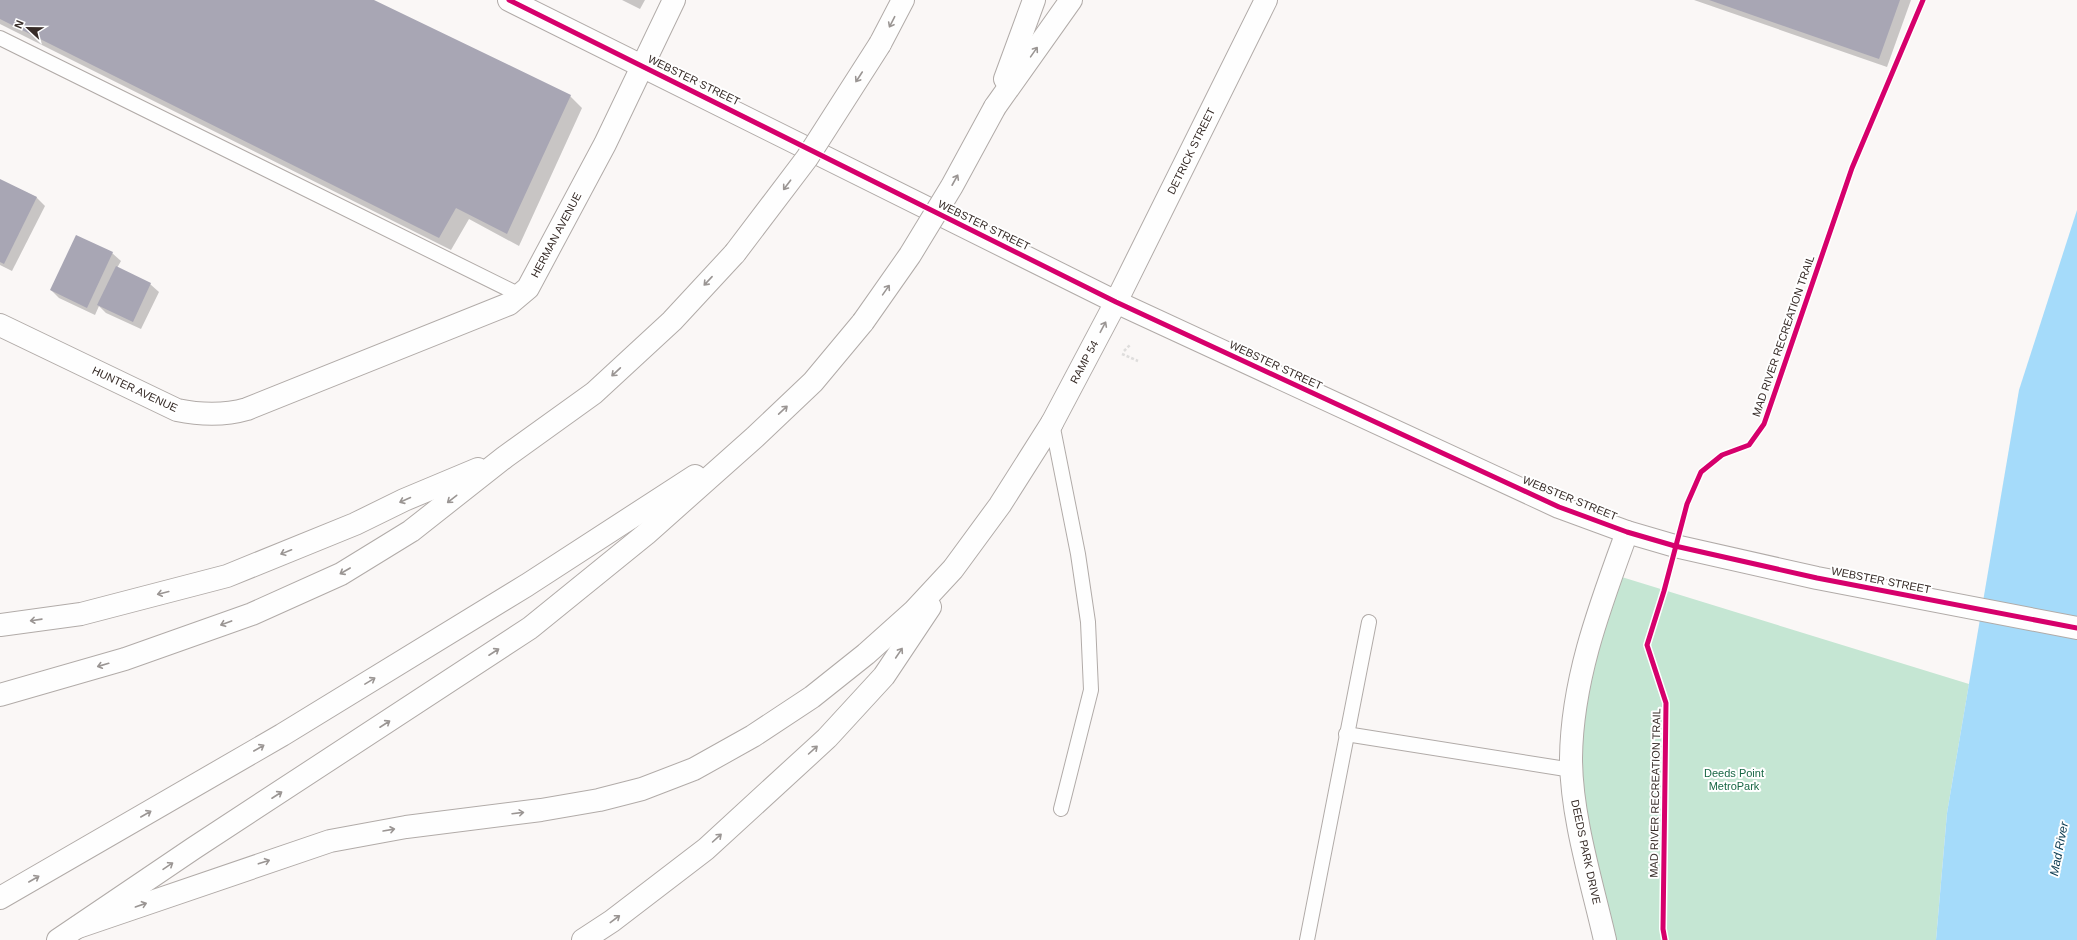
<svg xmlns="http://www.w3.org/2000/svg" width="2077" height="940" font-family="Helvetica,sans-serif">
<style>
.green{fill:#c5e6d3}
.water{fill:#a5dbfa}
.shadow{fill:#0003}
.building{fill:#a8a6b4}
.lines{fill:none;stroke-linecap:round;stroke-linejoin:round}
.service-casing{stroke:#b1aba8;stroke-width:16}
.minor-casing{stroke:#b1aba8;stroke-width:24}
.tertiary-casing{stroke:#b1aba8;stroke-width:24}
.motorway-casing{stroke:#b1aba8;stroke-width:24}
.path{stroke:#dedddc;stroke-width:2.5;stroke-dasharray:3 2;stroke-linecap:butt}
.service{stroke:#fefefe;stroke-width:14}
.minor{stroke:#fefefe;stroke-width:22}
.tertiary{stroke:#fefefe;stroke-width:22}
.motorway{stroke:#fefefe;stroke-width:22}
.motorway-bridge-casing{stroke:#b1aba8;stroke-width:24;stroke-linecap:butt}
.motorway-bridge{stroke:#fefefe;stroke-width:22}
.cycleway-casing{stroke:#fff;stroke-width:8}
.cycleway{stroke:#d6006c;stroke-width:5}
.oneway{stroke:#9a9593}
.labels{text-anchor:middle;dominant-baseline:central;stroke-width:4;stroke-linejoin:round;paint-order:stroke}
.street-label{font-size:11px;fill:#372c28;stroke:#fff}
.park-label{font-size:11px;fill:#196745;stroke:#fff}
.water-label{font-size:12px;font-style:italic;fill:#06364c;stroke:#fff}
</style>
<rect width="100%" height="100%" fill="#faf7f6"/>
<path class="green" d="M1612 574 1969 684 1947 813 1936 940H1605L1572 770Z"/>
<path class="water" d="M2077 210V940H1936L1947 813 2019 390Z"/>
<g class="shadow">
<path d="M0 0H371L570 96 582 108 519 246 469 219 451 250 0 24Z"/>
<path d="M622 0H645L640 9Z"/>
<path d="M1694 0H1911L1887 67Z"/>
<path d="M0 180 36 197 45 206 12 271 0 265Z"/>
<path d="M112 253 121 261 117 268 150 284 159 292 141 329 106 313 99 306 95 315 59 298 51 290Z"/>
</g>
<g class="building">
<path d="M0 0H374L571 95 507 234 456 208 439 238 0 19Z"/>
<path d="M1709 0H1900L1879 59Z"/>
<path d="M0 179 37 197 4 264 0 262Z"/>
<path d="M76 235 113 252 87 308 50 290Z"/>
<path d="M116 266 151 283 133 322 97 305Z"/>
</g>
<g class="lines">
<g class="service-casing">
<g id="service">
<path d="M0 38 520 295"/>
<path d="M1052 423 1078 554 1088 622 1091 690 1061 809"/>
<path d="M1346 734 1572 770"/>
<path d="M1307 940 1369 622"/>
</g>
</g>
<g class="minor-casing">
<g id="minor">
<path d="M1116 302 1266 0"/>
<path d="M0 325 177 410C201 415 223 416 247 409L509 304 528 288 605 144 674 0"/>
<path d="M1605 940C1592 883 1571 816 1571 758 1572 679 1600 606 1627 532"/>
</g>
</g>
<g class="tertiary-casing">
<g id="tertiary">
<path d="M509 0 1116 302 1559 507 1627 532 1675 546 1817 578 2077 628"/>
<path d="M1052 423 1116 302"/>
</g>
</g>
<g class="motorway-casing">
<g id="motorway">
<path d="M880 44 903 0"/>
<path d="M1005 79 1034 0"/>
<path d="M995 107 1071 0"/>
<path d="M0 625 81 614 227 576 355 524 404 500 478 469"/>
<path d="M0 695 125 659 252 614 341 574 411 531 505 457 594 393 672 321 735 253"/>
<path d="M0 898 282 735 527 585 695 476"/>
<path d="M78 927 330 841 406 827 541 810 599 800 642 789 694 769 753 736 812 697 866 654 914 611 953 569 1000 505 1052 423"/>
<path d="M58 940 194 848 530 628 646 534 755 437 813 382 863 322"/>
<path d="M583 940 612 921 706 849 827 738 884 676 930 607"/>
</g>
</g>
<g class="path">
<path d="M1124 351 1130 345"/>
<path d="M1122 354 1138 361"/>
</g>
<use href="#service" class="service"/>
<use href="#minor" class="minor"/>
<use href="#tertiary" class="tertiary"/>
<use href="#motorway" class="motorway"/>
<g class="motorway-bridge-casing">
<g id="motorway-bridge">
<path d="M735 253 807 158 880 44"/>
<path d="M863 322 910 255 952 186 995 107"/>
</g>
</g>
<use href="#motorway-bridge" class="motorway-bridge"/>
<g class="cycleway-casing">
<g id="cycleway">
<path d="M509 0 1116 302 1559 507 1627 532 1675 546 1817 578 2077 628"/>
<path d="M1665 940 1663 929 1666 703 1647 645 1664 591 1687 504 1701 472 1722 455 1749 445 1764 424 1852 168 1923 0"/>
</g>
</g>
<use href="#cycleway" class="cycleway"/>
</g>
<defs><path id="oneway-shaft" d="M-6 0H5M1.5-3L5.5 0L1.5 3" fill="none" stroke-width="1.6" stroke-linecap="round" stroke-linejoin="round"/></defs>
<g class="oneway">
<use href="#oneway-shaft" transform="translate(892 22) rotate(117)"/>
<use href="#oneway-shaft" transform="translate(1034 52) rotate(-55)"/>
<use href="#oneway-shaft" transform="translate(859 77) rotate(123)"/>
<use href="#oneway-shaft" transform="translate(955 180) rotate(-61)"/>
<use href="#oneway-shaft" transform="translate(787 185) rotate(127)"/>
<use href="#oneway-shaft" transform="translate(708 281) rotate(133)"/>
<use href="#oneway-shaft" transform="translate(886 290) rotate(-55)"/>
<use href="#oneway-shaft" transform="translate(1103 327) rotate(-62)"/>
<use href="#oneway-shaft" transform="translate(616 372) rotate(137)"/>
<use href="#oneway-shaft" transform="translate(783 410) rotate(-43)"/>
<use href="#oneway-shaft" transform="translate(452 499) rotate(142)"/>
<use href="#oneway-shaft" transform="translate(405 500) rotate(156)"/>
<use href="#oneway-shaft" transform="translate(286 552) rotate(158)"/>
<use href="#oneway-shaft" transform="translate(345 571) rotate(150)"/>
<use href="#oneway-shaft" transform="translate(163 593) rotate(166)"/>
<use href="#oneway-shaft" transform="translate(36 620) rotate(172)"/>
<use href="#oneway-shaft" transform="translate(226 623) rotate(160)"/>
<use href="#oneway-shaft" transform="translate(494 652) rotate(-33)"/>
<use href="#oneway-shaft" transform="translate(899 653) rotate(-56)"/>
<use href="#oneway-shaft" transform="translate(103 665) rotate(164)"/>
<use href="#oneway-shaft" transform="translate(370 681) rotate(-31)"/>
<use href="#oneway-shaft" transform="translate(385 724) rotate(-33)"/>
<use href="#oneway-shaft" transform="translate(259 748) rotate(-30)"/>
<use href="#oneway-shaft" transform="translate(813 750) rotate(-42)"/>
<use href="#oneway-shaft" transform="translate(277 795) rotate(-33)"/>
<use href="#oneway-shaft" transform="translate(518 813) rotate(-7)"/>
<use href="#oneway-shaft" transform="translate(146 814) rotate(-30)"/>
<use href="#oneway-shaft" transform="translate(389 830) rotate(-10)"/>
<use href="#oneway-shaft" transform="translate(717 838) rotate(-42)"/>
<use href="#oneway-shaft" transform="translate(264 862) rotate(-18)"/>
<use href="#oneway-shaft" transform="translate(168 866) rotate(-34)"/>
<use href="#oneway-shaft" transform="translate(34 879) rotate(-30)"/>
<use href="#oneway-shaft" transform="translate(141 905) rotate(-19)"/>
<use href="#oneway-shaft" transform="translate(615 919) rotate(-37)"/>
</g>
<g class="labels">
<g class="street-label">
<text transform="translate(694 80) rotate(26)">WEBSTER STREET</text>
<text transform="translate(1191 151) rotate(-64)">DETRICK STREET</text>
<text transform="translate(984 225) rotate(26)">WEBSTER STREET</text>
<text transform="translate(556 235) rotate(-62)">HERMAN AVENUE</text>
<text transform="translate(1783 336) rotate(-71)">MAD RIVER RECREATION TRAIL</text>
<text transform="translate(1084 362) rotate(-62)">RAMP 54</text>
<text transform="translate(1276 365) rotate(25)">WEBSTER STREET</text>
<text transform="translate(135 389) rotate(25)">HUNTER AVENUE</text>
<text transform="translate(1570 498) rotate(22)">WEBSTER STREET</text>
<text transform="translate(1881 580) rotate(11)">WEBSTER STREET</text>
<text transform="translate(1655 793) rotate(-89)">MAD RIVER RECREATION TRAIL</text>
<text transform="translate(1586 852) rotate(78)">DEEDS PARK DRIVE</text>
</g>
<g class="park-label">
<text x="1734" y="773">Deeds Point<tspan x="1734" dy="13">MetroPark</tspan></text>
</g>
<g class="water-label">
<text transform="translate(2059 849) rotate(-79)">Mad River</text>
</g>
</g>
<g transform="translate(28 28) rotate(292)" stroke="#ffffff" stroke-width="3" paint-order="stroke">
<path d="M0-3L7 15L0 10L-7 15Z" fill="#372c28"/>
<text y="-6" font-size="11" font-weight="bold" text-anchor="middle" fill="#372c28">N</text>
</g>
</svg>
